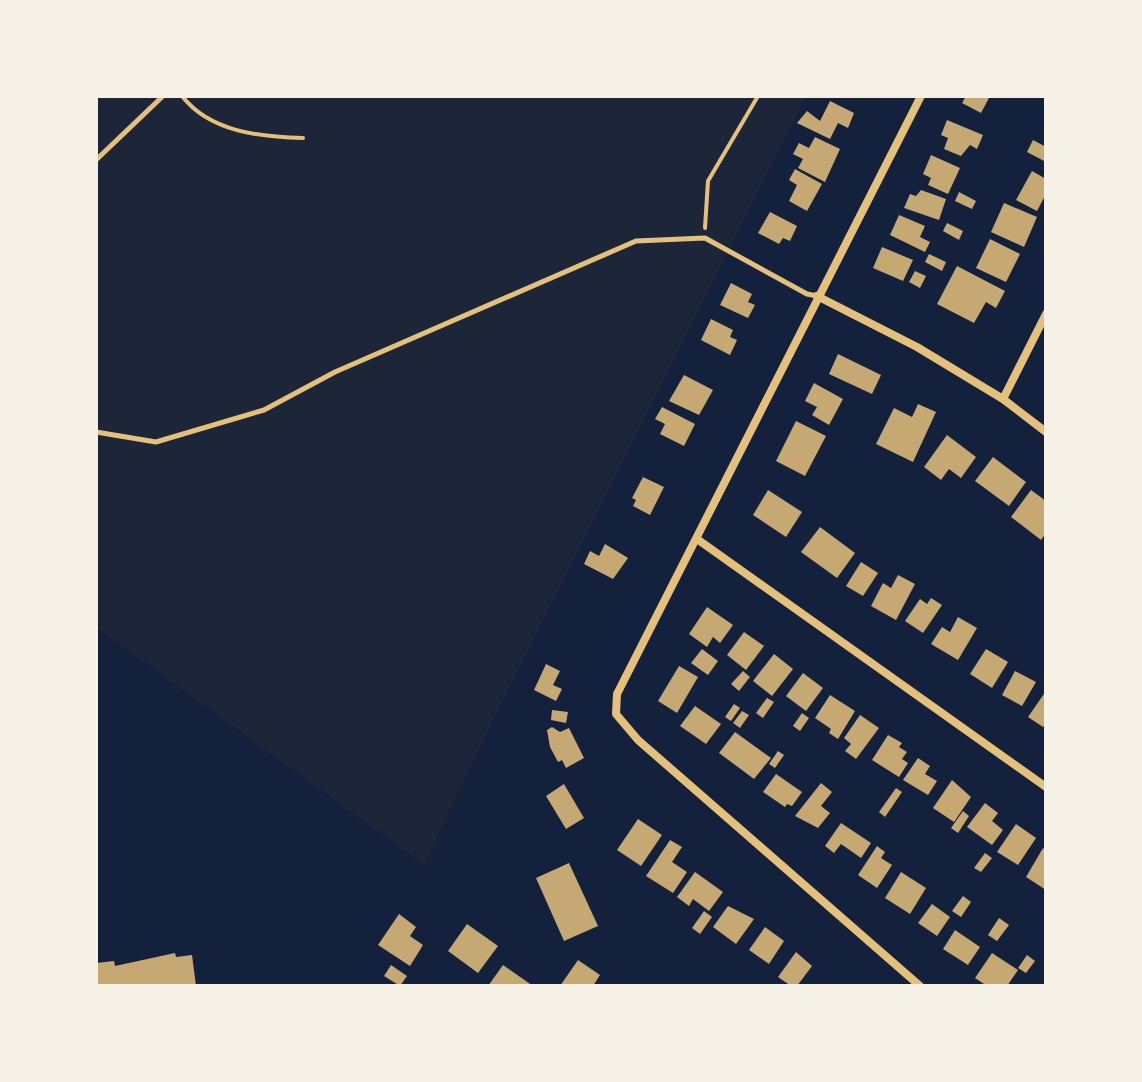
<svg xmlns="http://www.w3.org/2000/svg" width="1142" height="1082" font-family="Barlow,sans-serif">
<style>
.green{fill:#1d2539}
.building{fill:#c6a872}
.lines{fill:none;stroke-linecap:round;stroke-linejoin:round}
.path{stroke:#e5c07b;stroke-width:4}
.service{stroke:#e5c07b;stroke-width:5}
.minor{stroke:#e5c07b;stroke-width:8}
</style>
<rect width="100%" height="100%" fill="#14213d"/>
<path class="green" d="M96 96H806L494 718 424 865 96 627Z"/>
<g class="building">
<path d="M966 96H990L981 113 962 103Z"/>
<path d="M830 101 854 113 848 128 838 123 830 139 797 123 807 111 820 121Z"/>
<path d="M947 120 983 135 977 149 970 145 961 156 944 149 948 138 941 135Z"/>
<path d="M815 137 840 149 825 182 798 168 803 159 793 154 799 143 809 148Z"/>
<path d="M1033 140 1046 147V162L1027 152Z"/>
<path d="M931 155 960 168 948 194 928 185 931 178 923 174Z"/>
<path d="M795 169 822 184 807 211 789 201 797 185 789 180Z"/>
<path d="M1032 171 1046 179V194L1037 211 1016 200Z"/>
<path d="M921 190 946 199 939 220 904 208 910 194 916 196Z"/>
<path d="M959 192 976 201 972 209 955 201Z"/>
<path d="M1004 203 1037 217 1024 247 991 232Z"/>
<path d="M770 212 797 226 790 241 783 238 779 244 758 233Z"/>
<path d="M899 215 925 226 920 237 930 242 925 252 890 235Z"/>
<path d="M947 223 963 231 959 240 943 231Z"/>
<path d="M990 239 1020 254 1006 282 976 268Z"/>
<path d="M882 247 913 260 903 281 873 268Z"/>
<path d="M929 254 946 262 942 271 925 262Z"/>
<path d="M957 266 1005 291 996 308 986 302 974 323 937 304Z"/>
<path d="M915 271 926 276 920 288 909 282Z"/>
<path d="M731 283 752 294 748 302 755 305 748 318 720 305Z"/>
<path d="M711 319 733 330 730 337 737 340 730 355 701 340Z"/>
<path d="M838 354 881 375 872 394 829 374Z"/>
<path d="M684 375 713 390 699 415 669 401Z"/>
<path d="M814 383 843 399 829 425 812 415 817 407 805 401Z"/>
<path d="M918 404 936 412 913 462 876 444 894 408 912 417Z"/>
<path d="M662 407 695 424 684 446 660 434 665 424 655 419Z"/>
<path d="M796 421 826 436 805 476 776 461Z"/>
<path d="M947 435 976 457 961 478 949 469 941 480 924 467Z"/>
<path d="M993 457 1026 482 1009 506 975 481Z"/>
<path d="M643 477 664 487 650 515 633 506 636 500 632 498Z"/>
<path d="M768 490 802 512 786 537 753 515Z"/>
<path d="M1031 490 1046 501V533L1041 540 1011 517Z"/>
<path d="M820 527 855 553 837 578 801 552Z"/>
<path d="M605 544 628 558 613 579 584 564 590 551 599 556Z"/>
<path d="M861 562 878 573 863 596 846 586Z"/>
<path d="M898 575 915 584 896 620 871 606 883 583 891 588Z"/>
<path d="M931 598 942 605 923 633 905 621 920 599 927 604Z"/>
<path d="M707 607 733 625 720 643 713 637 707 647 689 634Z"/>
<path d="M958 617 977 628 958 660 931 644 942 627 950 632Z"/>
<path d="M744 632 764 646 746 670 727 655Z"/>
<path d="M702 649 718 661 708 675 691 663Z"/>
<path d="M986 649 1008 662 992 688 970 674Z"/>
<path d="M774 654 793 669 772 696 753 681Z"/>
<path d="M546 664 560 671 553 685 562 689 556 701 534 690Z"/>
<path d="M679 666 698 677 677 713 658 701Z"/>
<path d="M743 671 750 677 739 691 731 684Z"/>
<path d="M1015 671 1036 682 1022 706 1002 695Z"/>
<path d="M803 673 823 688 806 711 786 696Z"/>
<path d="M1046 691V722L1043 727 1028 717Z"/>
<path d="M830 695 855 711 838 739 829 733 831 729 815 718Z"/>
<path d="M767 698 774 702 763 718 756 713Z"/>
<path d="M734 704 740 708 731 721 725 717Z"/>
<path d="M695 706 721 724 706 744 680 726Z"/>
<path d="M552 710 568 712 566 723 551 720Z"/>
<path d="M742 711 749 715 740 728 733 723Z"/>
<path d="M802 713 809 718 800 731 793 726Z"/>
<path d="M860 715 879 728 856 759 845 751 851 744 844 738Z"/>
<path d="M552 727 560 732 569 728 584 758 566 768 562 760 558 762 550 747 547 730Z"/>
<path d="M735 732 771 758 754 779 719 753Z"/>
<path d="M888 735 902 743 899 747 907 752 902 759 908 763 899 777 872 760Z"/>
<path d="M778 751 784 755 775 768 769 764Z"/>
<path d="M918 758 930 766 925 774 937 781 928 795 903 780Z"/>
<path d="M776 774 802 792 792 806 787 804 785 807 763 792Z"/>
<path d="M952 780 971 797 954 822 933 808Z"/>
<path d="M821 783 832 792 821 806 830 813 818 828 795 816Z"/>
<path d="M564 784 584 818 566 829 546 796Z"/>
<path d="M896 788 902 792 885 817 879 812Z"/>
<path d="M985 803 998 813 992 821 1003 830 992 845 967 827Z"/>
<path d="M963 811 969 816 958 833 951 828Z"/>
<path d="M638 819 662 835 641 866 617 850Z"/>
<path d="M841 823 871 843 861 858 841 844 834 853 825 846Z"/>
<path d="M1016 824 1036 838 1018 865 997 852Z"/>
<path d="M670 840 682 847 672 862 687 872 673 893 646 876Z"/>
<path d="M877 846 885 852 881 858 892 865 877 888 858 875Z"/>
<path d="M1043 848 1046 850V890L1026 877Z"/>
<path d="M985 853 992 858 981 872 974 868Z"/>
<path d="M569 863 598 926 564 941 536 878Z"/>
<path d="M695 872 723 892 709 911 693 899 689 906 677 897Z"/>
<path d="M901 872 926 888 910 914 885 898Z"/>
<path d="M963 896 971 902 961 917 952 911Z"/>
<path d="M932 904 950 917 937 936 918 923Z"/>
<path d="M728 906 754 919 736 944 713 927Z"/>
<path d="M704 911 712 917 700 934 692 928Z"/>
<path d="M399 914 416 927 410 936 423 945 410 966 378 945Z"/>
<path d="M999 918 1009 925 997 941 988 935Z"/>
<path d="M467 924 498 946 478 973 448 951Z"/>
<path d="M765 927 784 941 769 964 749 950Z"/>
<path d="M955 930 980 947 968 965 943 949Z"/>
<path d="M796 952 812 966 797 986H791L778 977Z"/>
<path d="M175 953 176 957 192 955 196 986H96V963L114 961 115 966Z"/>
<path d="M992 953 1018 970 1007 986H987L975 978Z"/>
<path d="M1027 955 1035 961 1026 973 1018 968Z"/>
<path d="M578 960 600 975 593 986H560Z"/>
<path d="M391 965 407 976 400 986 384 976Z"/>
<path d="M503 965 533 986H488Z"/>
</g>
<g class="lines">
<g class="path">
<path d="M182 96C210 132 260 137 303 138"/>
<path d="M705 228 708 181 758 96"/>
</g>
<g class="service">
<path d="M96 160 163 96"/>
<path d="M96 432 156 442 264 410 335 372 636 241 705 238 807 294 817 296"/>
</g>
<g class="minor">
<path d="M817 296 917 347 1003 399 1046 432"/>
<path d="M1003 399 1046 314"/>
<path d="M697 539 1046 787"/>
<path d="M920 986 638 740 616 714 617 694 921 96"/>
</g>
</g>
<rect width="1142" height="1082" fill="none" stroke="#f6f1e7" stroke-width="196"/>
</svg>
